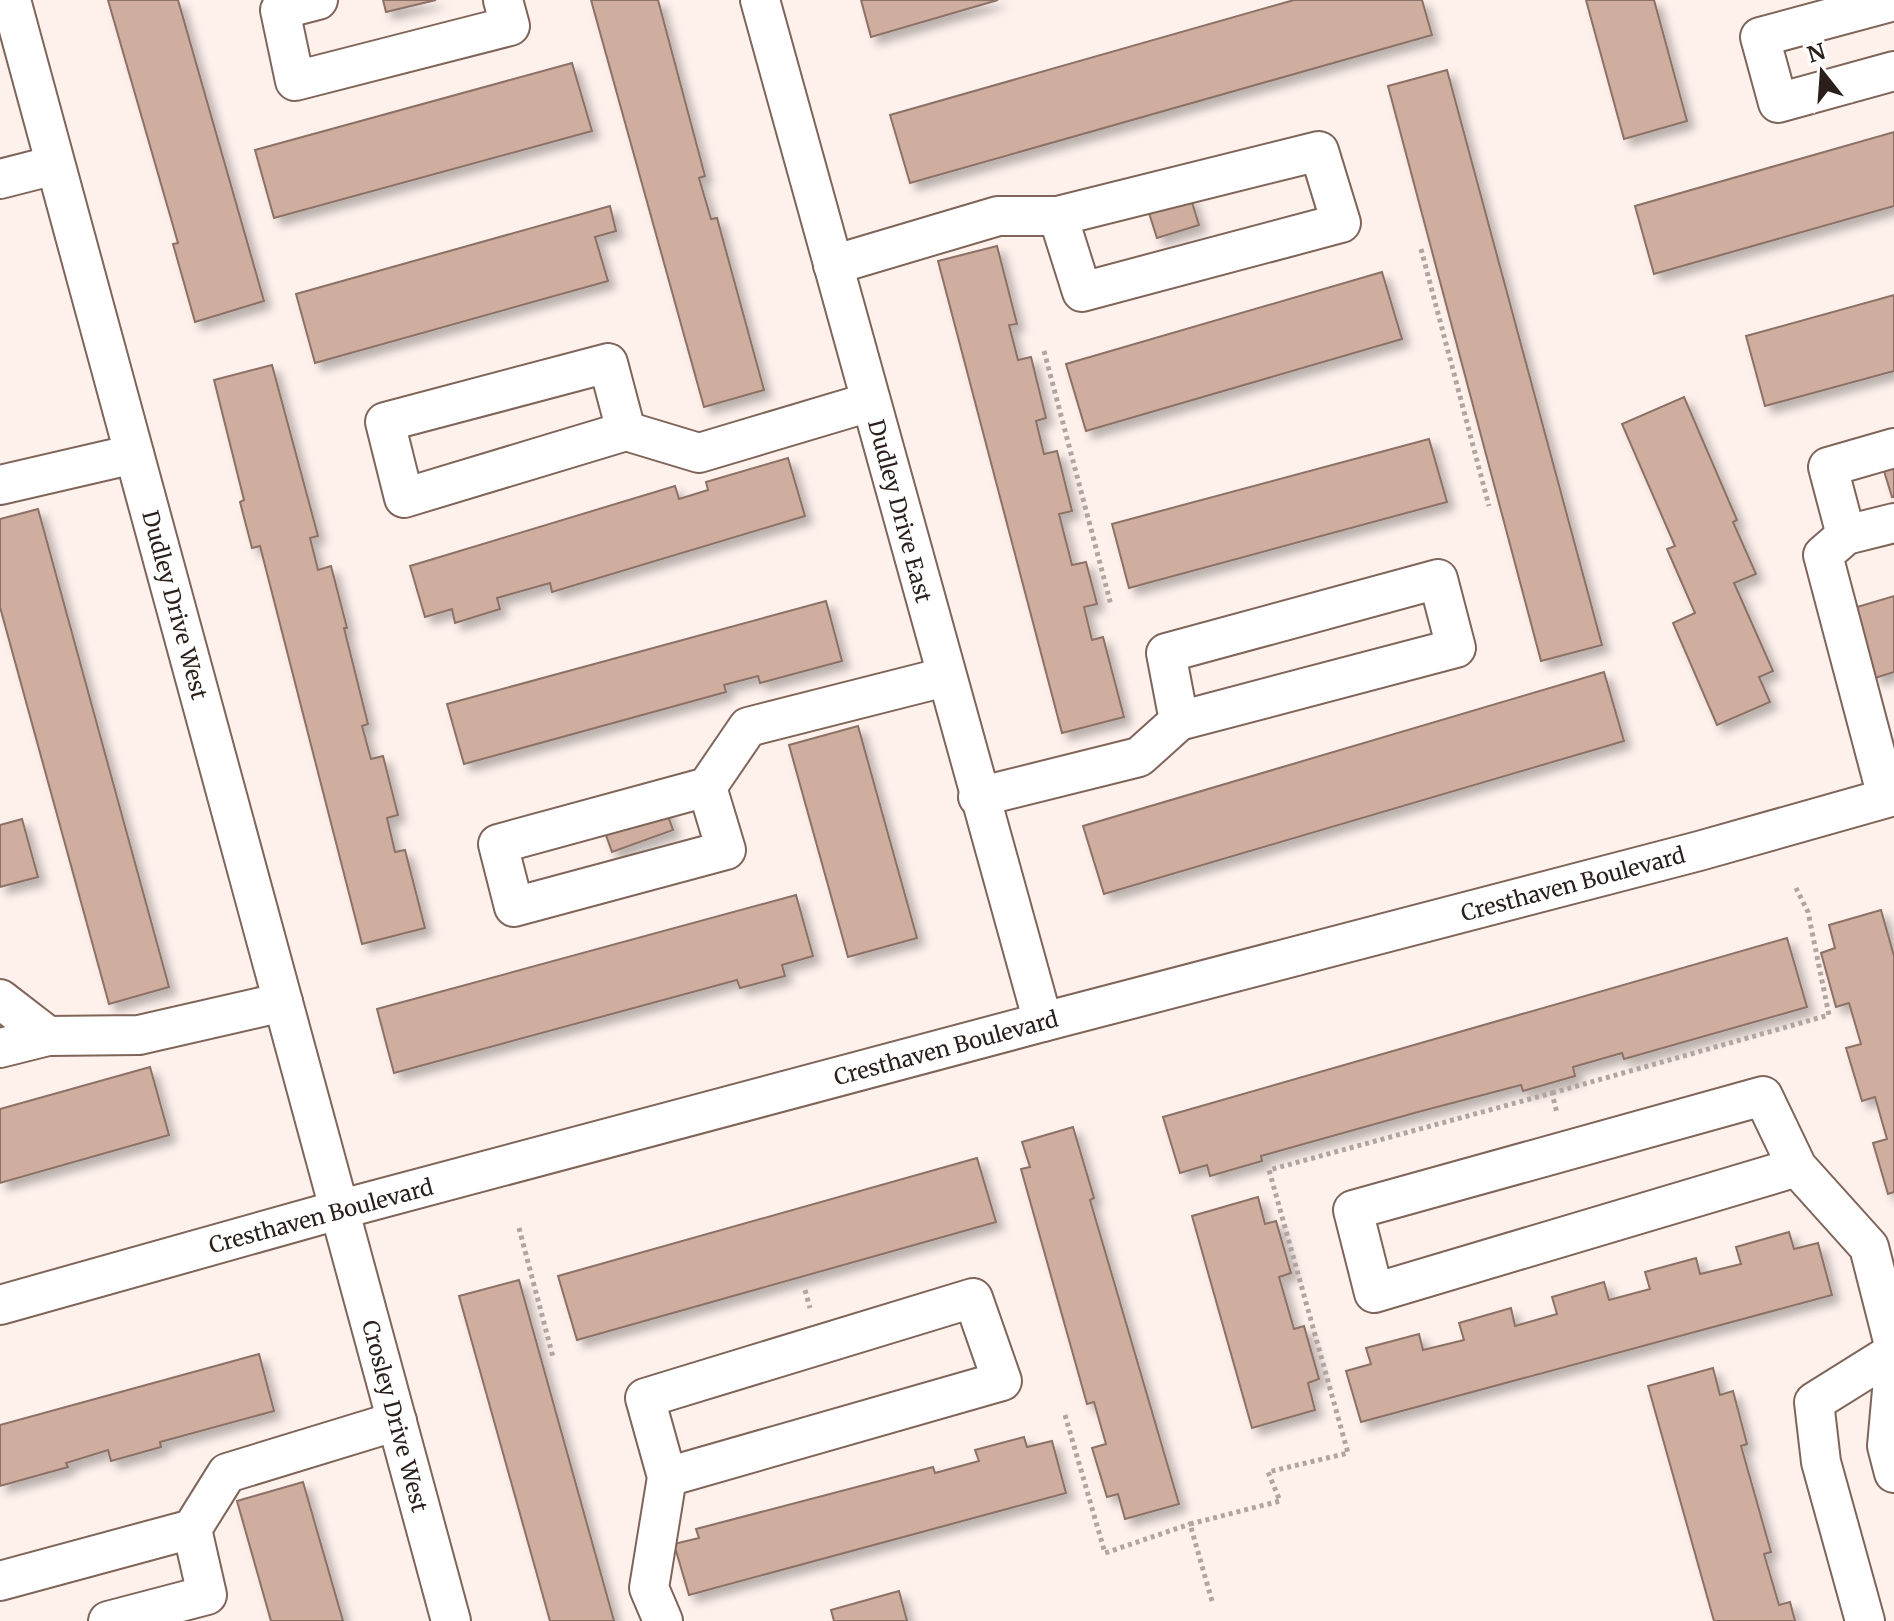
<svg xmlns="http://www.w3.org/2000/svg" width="1894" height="1621" font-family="Merriweather,serif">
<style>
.building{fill:#cfad9f;stroke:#8c7166;stroke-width:2;filter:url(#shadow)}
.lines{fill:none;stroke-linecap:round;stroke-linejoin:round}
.minor-casing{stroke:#7f6459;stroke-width:42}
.path{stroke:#b1a5a0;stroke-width:5;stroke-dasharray:4 4;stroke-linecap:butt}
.minor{stroke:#fff;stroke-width:38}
.labels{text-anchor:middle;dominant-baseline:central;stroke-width:6;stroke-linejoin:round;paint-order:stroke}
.street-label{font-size:22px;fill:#2a1f1b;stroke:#fff}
</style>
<defs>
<filter id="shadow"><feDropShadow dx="7" dy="7" stdDeviation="4" flood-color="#0004"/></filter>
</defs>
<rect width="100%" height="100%" fill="#fef1ec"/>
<g class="building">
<path d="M108 0H178L264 301 195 322 173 244 178 243Z"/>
<path d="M383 0H436L386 12Z"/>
<path d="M591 0H658L705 176 699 178 711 219 717 218 764 390 704 407Z"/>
<path d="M861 0H998L871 37Z"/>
<path d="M1294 0H1422L1432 35 910 183 890 115Z"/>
<path d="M1586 0H1654L1687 121 1624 139Z"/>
<path d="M572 63 592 131 274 218 255 150Z"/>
<path d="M1447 70 1602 645 1541 661 1388 86Z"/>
<path d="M1894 132V206L1654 274 1635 206Z"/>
<path d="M1190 196 1199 225 1157 238 1148 210Z"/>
<path d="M610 206 616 231 595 237 608 281 315 363 296 294Z"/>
<path d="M997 246 1017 324 1009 325 1018 360 1031 357 1046 418 1036 421 1044 454 1057 451 1072 511 1059 514 1072 565 1086 562 1097 604 1084 607 1092 640 1103 637 1124 717 1062 733 938 261Z"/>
<path d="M1382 272 1402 339 1086 431 1066 364Z"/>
<path d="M1894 295V371L1765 406 1746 336Z"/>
<path d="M272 365 318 536 310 538 318 570 331 566 347 628H344L368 724 362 726 371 759 383 756 398 815 387 818 395 852 405 850 425 928 362 944 260 546 252 548 240 502 244 500 214 380Z"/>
<path d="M1684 397 1737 520 1733 522 1756 574 1734 583 1773 671 1759 677 1770 702 1717 725 1673 623 1695 613 1667 549 1675 546 1622 424Z"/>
<path d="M1429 439 1447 502 1129 588 1112 524Z"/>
<path d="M788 458 805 516 552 592 550 583 497 598 500 609 455 623 452 609 425 617 410 566 675 486 679 499 708 490 706 482Z"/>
<path d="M1894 468V497H1892L1884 471Z"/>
<path d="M38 509 169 987 109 1004 0 607V519Z"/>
<path d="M1894 596V672L1875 678 1854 608Z"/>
<path d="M826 601 842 661 760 683 758 676 724 685 726 692 464 764 447 704Z"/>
<path d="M1604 672 1624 741 1104 894 1083 826Z"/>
<path d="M858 726 917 938 848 957 789 745Z"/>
<path d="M663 802 673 830 612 852 602 824Z"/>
<path d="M22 819 38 877 0 887V825Z"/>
<path d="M796 895 813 956 782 965 785 976 740 988 737 980 394 1073 377 1009Z"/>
<path d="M1881 910 1894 956V1192L1888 1194 1873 1143 1887 1139 1875 1097 1862 1101 1846 1048 1861 1044 1849 1003 1836 1007 1821 953 1835 948 1829 925Z"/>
<path d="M1787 938 1807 1007 1624 1059 1622 1053 1573 1067 1575 1076 1523 1091 1521 1085 1418 1112 1261 1156 1262 1161 1210 1176 1207 1165 1180 1173 1163 1117Z"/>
<path d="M150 1067 169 1135 0 1183V1109Z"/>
<path d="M1073 1127 1094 1198 1090 1200 1179 1504 1125 1519 1118 1494 1107 1497 1092 1448 1106 1444 1094 1402 1087 1404 1021 1169 1030 1167 1022 1142Z"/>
<path d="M977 1158 996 1222 577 1340 558 1276Z"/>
<path d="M1258 1197 1265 1224 1276 1221 1291 1273 1279 1277 1294 1329 1304 1326 1319 1379 1308 1383 1315 1410 1252 1428 1192 1216Z"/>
<path d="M1789 1232 1794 1249 1818 1243 1832 1295 1361 1422 1346 1371 1371 1364 1366 1348 1419 1334 1423 1350 1464 1340 1459 1323 1511 1308 1515 1326 1557 1314 1552 1297 1604 1282 1609 1300 1650 1289 1645 1272 1696 1258 1700 1274 1741 1264 1736 1247Z"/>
<path d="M519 1280 614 1621H550L459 1296Z"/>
<path d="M259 1354 274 1411 160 1442 161 1447 111 1461 108 1450 66 1463 68 1467 0 1486V1425Z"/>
<path d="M1713 1368 1720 1395 1733 1391 1747 1444 1741 1446 1771 1552 1764 1554 1779 1605 1790 1602 1795 1621H1714L1648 1386Z"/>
<path d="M1024 1437 1027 1447 1052 1441 1066 1493 689 1595 674 1544 699 1538 696 1529 933 1467 935 1473 979 1461 975 1450Z"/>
<path d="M303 1482 343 1621H271L237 1501Z"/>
<path d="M899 1591 907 1621H834L831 1610Z"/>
</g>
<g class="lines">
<g class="minor-casing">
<g id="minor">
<path d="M11 0 451 1621"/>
<path d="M318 0 280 10 295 81 510 26 503 0"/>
<path d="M760 0 1043 1022"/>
<path d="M1894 1 1760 37 1778 103 1894 71"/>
<path d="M0 179 55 165"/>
<path d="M833 265 998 216H1058L1319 151 1341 223 1082 292 1058 216"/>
<path d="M626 431 608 363 385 422 404 498 626 431 699 453 870 402"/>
<path d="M0 485 134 454"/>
<path d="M1846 535 1828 467 1894 448"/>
<path d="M707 787 726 850 514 907 498 844 707 787 748 727 945 677"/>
<path d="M978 797 1139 757 1179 721 1456 648 1438 579 1166 653 1179 721"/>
<path d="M1887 797 1823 555 1846 535 1894 523"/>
<path d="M0 999 48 1036"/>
<path d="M0 1048 48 1036 139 1035 283 1002"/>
<path d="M1797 1167 1374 1293 1353 1210 1763 1096 1797 1167 1869 1247 1894 1345"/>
<path d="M0 1305 338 1210 1043 1022 1699 851 1894 796"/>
<path d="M1894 1368 1887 1446 1894 1473"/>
<path d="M0 1581 192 1529 227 1473 397 1421"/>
<path d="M108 1621 207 1595 192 1529"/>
<path d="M663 1621 649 1588 667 1477 645 1398 973 1298 1002 1381 667 1477"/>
<path d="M1865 1621 1821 1462 1814 1402 1894 1352"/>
</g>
</g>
<g class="path">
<path d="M1421 249 1489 506"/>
<path d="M1044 351 1111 605"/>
<path d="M1552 1093 1829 1015 1808 912 1796 888"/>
<path d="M519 1228 553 1357"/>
<path d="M805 1290 810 1308"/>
<path d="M1065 1415 1105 1553 1190 1524"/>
<path d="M1212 1601 1190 1524 1280 1501 1268 1472 1348 1453 1269 1170 1552 1093 1557 1113"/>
</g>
<use href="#minor" class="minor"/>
</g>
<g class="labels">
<g class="street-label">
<text transform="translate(900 511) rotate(75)">Dudley Drive East</text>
<text transform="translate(175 605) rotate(75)">Dudley Drive West</text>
<text transform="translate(1573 884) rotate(-15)">Cresthaven Boulevard</text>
<text transform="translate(946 1048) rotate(-15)">Cresthaven Boulevard</text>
<text transform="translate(321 1216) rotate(-15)">Cresthaven Boulevard</text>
<text transform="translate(395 1416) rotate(75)">Crosley Drive West</text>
</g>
</g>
<g transform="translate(1822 72) rotate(343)" stroke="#ffffff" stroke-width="6" paint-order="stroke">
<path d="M0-6L14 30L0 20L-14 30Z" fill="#2a1f1b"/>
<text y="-12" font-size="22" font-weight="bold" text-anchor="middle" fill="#2a1f1b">N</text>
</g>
</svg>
